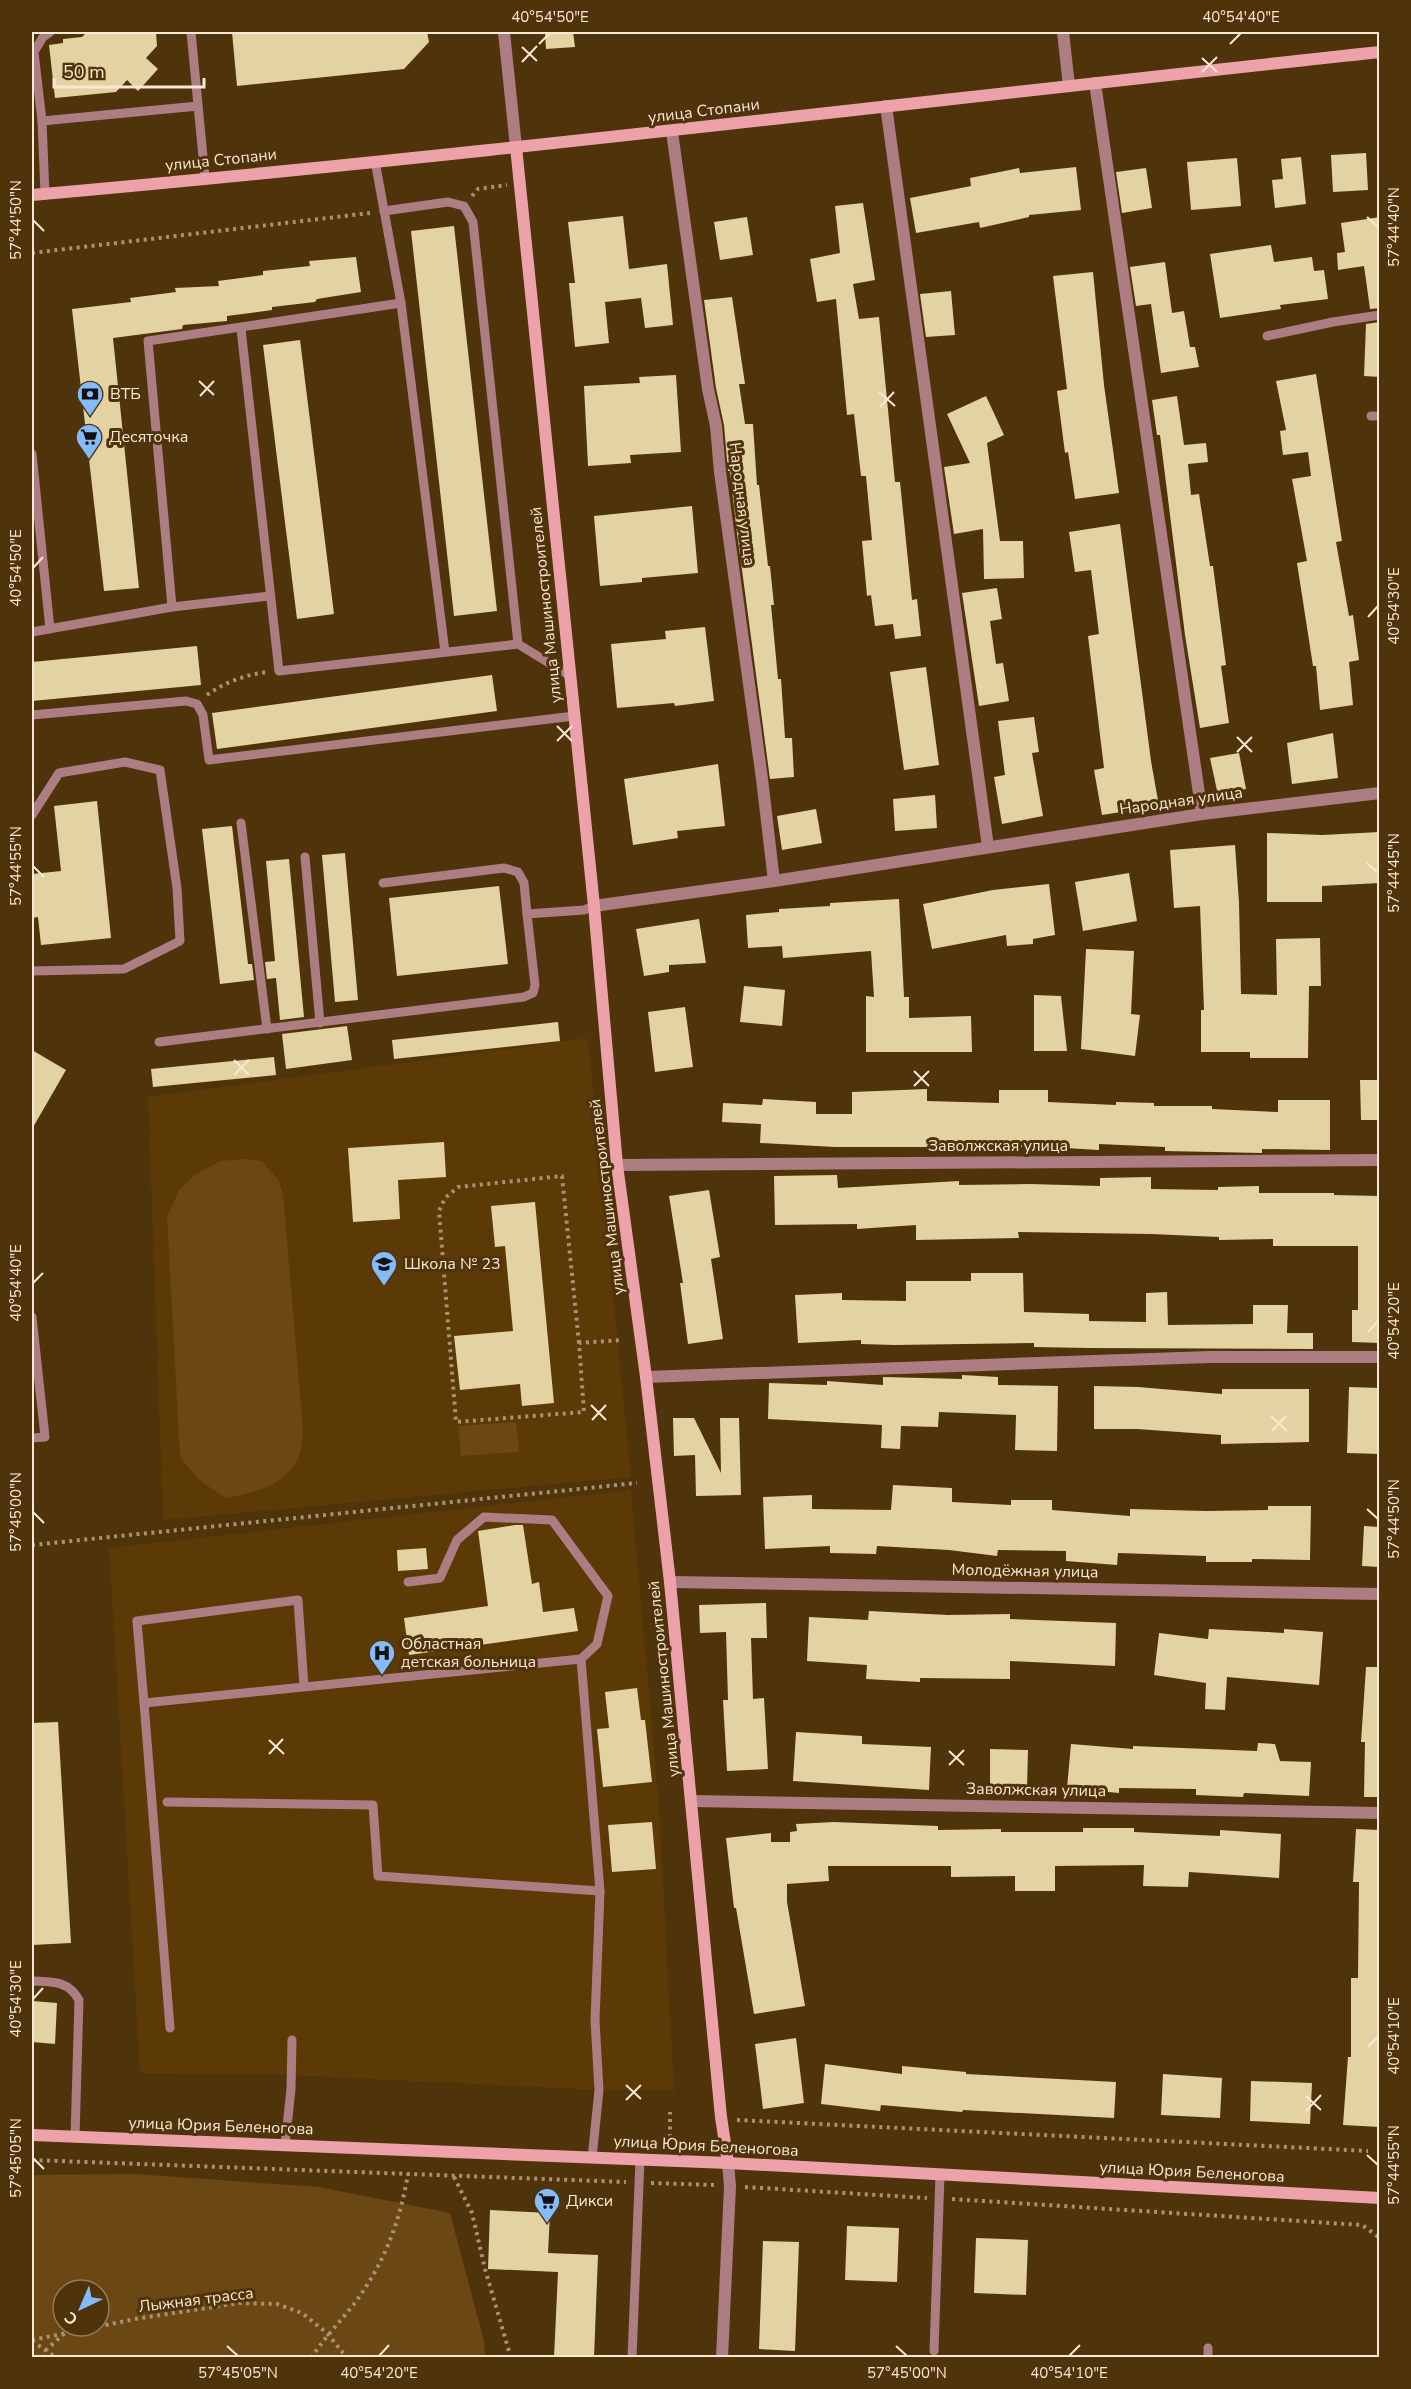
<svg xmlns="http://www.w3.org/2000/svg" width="1411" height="2389" font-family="'Nunito Sans',sans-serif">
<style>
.built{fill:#5b3a06}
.green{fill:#6b4713;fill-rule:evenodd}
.building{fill:#e3d3a2}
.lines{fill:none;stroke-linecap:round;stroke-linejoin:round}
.path{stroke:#a89273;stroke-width:4;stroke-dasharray:3 4.5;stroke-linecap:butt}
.lane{stroke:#ac7d82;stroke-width:9}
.street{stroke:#ac7d82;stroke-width:12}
.secondary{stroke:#eda2aa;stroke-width:12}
.ticks{fill:none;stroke:#f9e8d3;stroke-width:2}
.labels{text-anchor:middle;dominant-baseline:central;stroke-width:6;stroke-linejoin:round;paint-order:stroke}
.street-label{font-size:16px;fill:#f9e8d3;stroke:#4f330a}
.poi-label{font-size:16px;fill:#f9e8d3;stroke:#4f330a;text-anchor:start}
.neatline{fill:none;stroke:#f9e8d3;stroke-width:2}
.ticks-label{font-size:15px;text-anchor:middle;fill:#f9e8d3}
</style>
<rect width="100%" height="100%" fill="#4f330a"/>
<g class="built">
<path d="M588 1038 631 1477 163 1520 148 1097Z"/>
<path d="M631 1490 659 1805 674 2091 599 2090 291 2075 140 2073 109 1548Z"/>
</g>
<g class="green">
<path d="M245 1159 262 1161 279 1181 283 1195 303 1428C302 1437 302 1448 299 1456 287 1486 253 1493 225 1498L198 1479 180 1457 167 1216 180 1189 195 1175 220 1161Z"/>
<path d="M516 1422 519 1452 461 1456 458 1426Z"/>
<path d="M134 2174 319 2187 450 2213 484 2341 485 2357H32V2175ZM63 2290H99V2326H63Z"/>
</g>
<g class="building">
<path d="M87 32H156L157 46 146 58 158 69 138 91 127 80 116 92 55 98 49 45 63 43V39L82 37Z"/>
<path d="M232 32H427L429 42 404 69 237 86Z"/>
<path d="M545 32H573L575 47 546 49Z"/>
<path d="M1366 153 1368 190 1333 192 1331 155Z"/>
<path d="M1301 157 1306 204 1275 208 1272 180 1283 179 1281 159Z"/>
<path d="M1237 158 1241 206 1191 210 1187 162Z"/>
<path d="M1076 167 1081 210 1029 215V217L980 228 979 222 916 233 910 198 971 186 970 178 1019 168 1020 173Z"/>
<path d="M1146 168 1152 208 1122 213 1116 172Z"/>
<path d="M863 203 875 280 853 284 859 319 879 317 895 482H900L912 600 917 599 921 636 895 639 893 624 875 626 871 595 867 596 862 541 872 540 866 476H861L854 414 847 415 836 299 817 302 810 259 840 253 835 206Z"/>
<path d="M623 216 629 269 667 264 673 325 645 328 641 298 605 302 609 343 575 347 569 283H575L568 222Z"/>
<path d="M747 217 753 255 720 260 714 222Z"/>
<path d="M1380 217V308L1370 309 1364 266 1338 270 1337 253 1345 252 1341 223Z"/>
<path d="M454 226 497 611 454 616 411 231Z"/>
<path d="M1271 245 1274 262 1312 257 1314 271 1324 270 1328 299 1280 305 1281 309 1220 318 1210 254Z"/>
<path d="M356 257 361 292 317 299 315 302 272 307V310L227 316V321L183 325 182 329 113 338 139 588 104 591 72 309 131 302 130 298 176 292 175 288 219 286 218 281 263 275V271L310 266 309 261Z"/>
<path d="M1165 262 1172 313 1184 311 1190 347H1195L1199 367 1161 373 1151 304 1136 306 1130 267Z"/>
<path d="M1093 272 1104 385 1119 493 1075 499 1068 452 1065 453 1057 391 1067 389 1053 276Z"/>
<path d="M951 291 955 335 926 337 920 294Z"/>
<path d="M732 297 745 384H739L745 424H753L757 485H759L768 566H770L774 605H771L778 679H781L785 738H792L794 777 770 779 736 525 730 471H728L724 425 716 388 704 300Z"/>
<path d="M1380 322V377L1364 376 1366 324Z"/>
<path d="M300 340 334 614 297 619 263 345Z"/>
<path d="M1316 374 1342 541 1336 542 1349 616 1353 615 1359 660 1349 662 1353 705 1320 710 1316 666H1313L1297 563 1307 561 1292 479 1311 476 1308 452 1283 455 1280 431 1286 430 1276 381Z"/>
<path d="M676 375 681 452 630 455 631 463 588 466 584 386 640 383 639 377Z"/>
<path d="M986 396 1004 435 987 443 1000 541H1023L1024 578 984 579 983 529 954 534 944 467 970 463 947 414Z"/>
<path d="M1177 396 1184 445 1206 443 1208 462 1188 464 1191 495 1199 494 1210 566H1213L1226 665 1221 666 1229 723 1200 728 1185 635 1160 435H1157L1152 400Z"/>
<path d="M692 506 698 573 642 578V582L600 586 594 516Z"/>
<path d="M1120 524 1151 761 1159 806 1102 815 1094 770 1104 768 1088 636 1099 634 1091 570 1075 572 1069 532Z"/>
<path d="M997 588 1002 619 990 621 996 664 1003 663 1009 701 979 706 962 593Z"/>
<path d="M705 627 714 701 675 706 674 703 617 708 611 644 666 639 665 631Z"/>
<path d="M197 646 201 685 32 701V662Z"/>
<path d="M926 667 939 765 904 770 890 672Z"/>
<path d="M492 675 497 711 217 749 212 713Z"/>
<path d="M1034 717 1039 752 1032 753 1043 816 1002 824 994 777 1005 775 998 721Z"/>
<path d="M1333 733 1338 778 1292 784 1287 743Z"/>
<path d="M1239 753 1246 789 1218 795 1210 758Z"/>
<path d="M718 764 725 826 677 831 678 838 633 845 624 779Z"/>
<path d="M935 795 937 828 895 831 893 799Z"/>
<path d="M97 801 111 938 41 945 38 917 32 918V874L61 871 54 806Z"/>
<path d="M816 809 822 843 782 850 777 816Z"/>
<path d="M232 826 248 964H252L254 980 220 984 202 829Z"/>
<path d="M1380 832V883L1322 886V902H1267V833L1322 835Z"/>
<path d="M1235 845 1239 903 1241 994 1277 995 1276 939 1320 938 1321 986H1309L1308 1058H1250V1052H1201V1010H1204L1200 906 1174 908 1170 850Z"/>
<path d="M345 853 358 1000 335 1002 322 855Z"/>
<path d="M289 859 304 1017 280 1020 276 978 267 979 265 962 275 961 266 861Z"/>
<path d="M1129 873 1137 921 1083 931 1075 882Z"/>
<path d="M1049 884 1055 935 1033 939V944L1007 946 1006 935 932 949 923 904 993 890Z"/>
<path d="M499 886 508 964 397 976 389 898Z"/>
<path d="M899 899 904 997H909V1018L971 1016 972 1052H866V996L874 997 871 951 783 958 782 946 748 948 746 915 779 912V909L830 906V903Z"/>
<path d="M699 919 706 963 669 965V972L644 976 636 929Z"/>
<path d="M1086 949 1134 951 1131 1014 1140 1015 1135 1056 1081 1049Z"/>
<path d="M744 986 785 990 782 1026 740 1022Z"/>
<path d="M1034 995 1061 996 1067 1051H1034Z"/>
<path d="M685 1007 693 1067 655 1072 648 1012Z"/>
<path d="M558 1022 560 1041 394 1059 392 1040Z"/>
<path d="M347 1026 352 1060 286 1069 282 1034Z"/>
<path d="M32 1050 66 1070 32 1129Z"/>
<path d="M274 1057 276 1075 153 1087 151 1069Z"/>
<path d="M1360 1080H1380V1120H1361Z"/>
<path d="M927 1089V1101L999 1103V1090H1048V1102L1116 1105V1102L1154 1103V1106H1212V1109L1278 1112V1100H1330V1150L1262 1149V1153L1165 1151V1147L1099 1144V1150L1048 1147H835L760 1143 761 1124 722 1122 723 1103 762 1105 763 1099 816 1102V1114H852V1092Z"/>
<path d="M444 1142 446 1177 398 1180 400 1219 353 1222 348 1148Z"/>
<path d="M837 1175 838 1188 959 1181V1185L1030 1184 1100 1186V1178L1151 1177V1189L1218 1190V1187L1259 1186V1193H1334V1195L1380 1196V1343L1352 1342V1310H1358V1246H1273V1239L1219 1240V1237L1151 1234 1018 1232 1019 1238 916 1240V1225L857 1229V1224L775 1225 774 1176Z"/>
<path d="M709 1190 720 1257 711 1259 723 1339 688 1344 680 1283H683L669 1196Z"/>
<path d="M535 1202 554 1403 522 1406 520 1384 460 1390 454 1336 513 1331 505 1246 495 1247 491 1206Z"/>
<path d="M971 1273H1023L1024 1312 1089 1314V1321L1146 1322V1293L1167 1292 1168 1325 1253 1324V1305H1288L1287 1333H1313V1349L1088 1348 1034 1347V1343L894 1345 861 1344V1340L798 1343 795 1295 842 1293V1300L906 1301V1281H971Z"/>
<path d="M962 1375 998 1377V1385L1058 1386 1057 1451 1015 1450 1016 1415 939 1412 938 1427 901 1426 900 1449 881 1448 882 1425 768 1419 769 1383 827 1385V1381L883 1385V1377L962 1379Z"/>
<path d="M1094 1386 1138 1387 1222 1394V1389H1309V1442L1221 1444V1435L1137 1429H1094Z"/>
<path d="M1349 1387 1380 1388V1454L1347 1453Z"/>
<path d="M673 1418H694L721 1473 720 1418H739L741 1495 696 1496 695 1455 674 1456Z"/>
<path d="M893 1485 952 1488V1502L1011 1505V1500H1052V1510L1130 1516V1509L1206 1511 1268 1510V1506H1311L1310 1560 1252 1559V1562H1206V1556L1118 1553 1117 1565 1066 1561V1551L998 1550 997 1556 949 1550 877 1546 876 1554 830 1553V1546L765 1549 763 1497 812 1495V1509L891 1510Z"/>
<path d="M515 1525H523L532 1584 539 1582 543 1612 574 1608 578 1631 409 1655 404 1618 488 1606 478 1531Z"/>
<path d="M1364 1526 1380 1527V1567L1362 1566Z"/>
<path d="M426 1548 428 1569 398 1571 397 1550Z"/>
<path d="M766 1603 767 1638H751L753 1699 764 1698 768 1769 727 1771 723 1700H728L726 1632 700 1633 699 1605Z"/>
<path d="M869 1611 948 1615 1010 1614V1619L1116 1623 1115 1666 1010 1661V1679L920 1678V1682L866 1679 867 1665 807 1661 809 1617 868 1620Z"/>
<path d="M1209 1629 1284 1633V1629L1323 1632 1319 1685 1227 1677 1225 1710 1205 1709 1206 1683 1154 1675 1159 1633 1208 1639Z"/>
<path d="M1366 1667H1380V1797H1364L1365 1742H1361Z"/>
<path d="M637 1688 641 1720H645L652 1782 603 1787 597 1729 609 1728 605 1692Z"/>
<path d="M58 1722 71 1943 32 1945V1723Z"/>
<path d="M796 1732 862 1736V1744L931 1747 929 1790 793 1781Z"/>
<path d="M1258 1743 1275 1744 1280 1761 1311 1762 1309 1796 1244 1793 1243 1797 1196 1795V1789L1119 1788V1793L1067 1788 1071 1744 1133 1749V1746L1257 1751Z"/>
<path d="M990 1749 1028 1750 1027 1788 990 1787Z"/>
<path d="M652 1822 656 1869 612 1872 608 1825Z"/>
<path d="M834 1822 938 1826V1830L1001 1829V1832H1083V1828H1134V1832L1220 1836V1830L1281 1834 1279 1878 1189 1872 1188 1887 1143 1886 1144 1865 1055 1866V1891H1015V1876L951 1877V1866H828L829 1881 787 1884V1902L805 2006 754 2014 736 1908H734L726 1838 771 1833V1842H790V1832L797 1831 796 1824Z"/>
<path d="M1356 1829 1380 1830V2127L1343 2125 1348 2057H1351V1978H1358L1359 1882H1353Z"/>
<path d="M32 2001 57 2003 55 2044 32 2042Z"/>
<path d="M796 2038 804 2103 763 2109 755 2044Z"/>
<path d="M825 2064 902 2074V2066L966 2072V2074L1116 2082 1114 2118 963 2110 962 2112 881 2105 880 2111 821 2104Z"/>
<path d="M1163 2074 1222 2078 1220 2118 1161 2115Z"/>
<path d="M1251 2081 1312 2083 1310 2124 1250 2121Z"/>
<path d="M490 2210 550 2213 548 2253 598 2255 594 2358H554L558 2272 488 2269Z"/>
<path d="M847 2226 899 2228 897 2282 845 2280Z"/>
<path d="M976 2238 1028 2240 1026 2295 974 2293Z"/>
<path d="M763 2241 799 2242 795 2351 759 2349Z"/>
</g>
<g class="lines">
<g class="path">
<path d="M472 196 478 189 507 185"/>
<path d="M32 253 370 213"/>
<path d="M207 695C225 682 245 675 267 672"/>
<path d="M579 1343 562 1176 458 1187 445 1198 439 1211 456 1422 584 1412 579 1343 623 1340"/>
<path d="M32 1545 637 1483"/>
<path d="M737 2120 1368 2151"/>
<path d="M670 2137V2112"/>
<path d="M32 2160 626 2182"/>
<path d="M454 2177 472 2213 485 2269 511 2358"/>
<path d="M651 2183 715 2185"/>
<path d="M745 2187 927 2198"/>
<path d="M952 2199 1362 2225 1380 2238"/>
<path d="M32 2340 135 2319 239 2303 277 2304 302 2313 327 2333 347 2358"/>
<path d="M32 2341 57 2358"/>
<path d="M44 2358 46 2350 65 2333"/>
<path d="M311 2358C325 2337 342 2320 357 2300 385 2261 400 2221 408 2174"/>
</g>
<g class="lane">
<path d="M191 32 205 178"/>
<path d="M42 121 198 106"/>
<path d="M375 161 401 303"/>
<path d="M45 194 42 121 34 52 43 37 50 32"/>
<path d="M384 211 448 202 464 206 473 222 518 644 570 676"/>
<path d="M241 329 279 671 518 644"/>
<path d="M1267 336 1333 322 1380 315"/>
<path d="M1371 416H1380"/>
<path d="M32 454 50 629"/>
<path d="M172 607 148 341 401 303 445 652"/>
<path d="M32 632 172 607 270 596"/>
<path d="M32 715 186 701 197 704 203 715 209 760 574 716"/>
<path d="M32 815 59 773 125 762 160 770 177 888 180 941 124 969 32 971"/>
<path d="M241 823 267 1029"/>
<path d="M305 857 320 1023"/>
<path d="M383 883 504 868 518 872 524 883 527 914"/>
<path d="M159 1042 524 997 533 993 535 985 527 914 584 910 594 906"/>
<path d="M32 1317 45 1437 32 1438"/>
<path d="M408 1582 440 1578 457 1540 484 1517 552 1520 608 1596 597 1644 581 1659 600 1891 595 2020 599 2090 592 2158"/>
<path d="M304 1687 298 1600 137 1621 144 1703 581 1659"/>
<path d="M144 1703 170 2028"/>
<path d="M167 1802 373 1805 378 1876 600 1891"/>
<path d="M32 1981C52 1982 68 1980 79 2000L75 2137"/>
<path d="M285 2145 291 2089 292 2040"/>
<path d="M934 2351 940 2175"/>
<path d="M632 2358 640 2160"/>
<path d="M1208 2358V2348"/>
</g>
<g class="street">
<path d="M504 32 516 147"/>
<path d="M1063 32 1069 86"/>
<path d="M1095 83 1202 814"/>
<path d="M886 106 988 847"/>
<path d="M672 132 708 389 716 426 720 472 762 779 774 881"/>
<path d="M594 906 774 881 1202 814 1380 793"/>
<path d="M617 1165 1380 1160"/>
<path d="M646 1377 1209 1357H1380"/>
<path d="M670 1582 1380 1594"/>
<path d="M693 1801 1380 1813"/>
<path d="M722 2358 730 2186 728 2163"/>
</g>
<g class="secondary">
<path d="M516 147 594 906 617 1165 646 1377 670 1582 721 2117 728 2163"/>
<path d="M32 195C482 155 930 100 1380 52"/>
<path d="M32 2135 728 2163 1380 2198"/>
</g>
</g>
<path class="ticks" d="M539 44 550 33M1230 44 1241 33M522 47 537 61M1202 58 1217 72M522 62 537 46M1202 72 1217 57M1367 217 1378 227M33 220 44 231M199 381 214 395M879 392 895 406M200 396 214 381M880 407 894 392M33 568 43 557M1368 617 1378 606M557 726 572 741M1237 737 1252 752M557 741 572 726M1237 752 1252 737M1367 863 1378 873M33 866 44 877M234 1060 249 1075M914 1071 929 1086M234 1075 249 1060M914 1086 929 1071M33 1283 43 1273M1368 1332 1378 1321M591 1405 606 1420M1271 1416 1287 1431M592 1420 606 1405M1272 1431 1286 1416M1367 1509 1378 1519M33 1512 44 1523M269 1740 284 1754M949 1751 964 1765M269 1754 283 1739M949 1765 964 1750M33 1999 43 1988M1368 2047 1378 2036M626 2085 641 2099M1306 2096 1321 2110M626 2100 641 2085M1306 2111 1321 2095M1367 2155 1378 2165M33 2158 44 2169M227 2346 238 2356M896 2346 907 2356M379 2356 389 2345M1069 2356 1080 2345"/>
<defs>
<g id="bank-pin" transform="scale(1.35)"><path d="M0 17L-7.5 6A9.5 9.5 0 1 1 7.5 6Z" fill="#84bcfb" stroke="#4f330a"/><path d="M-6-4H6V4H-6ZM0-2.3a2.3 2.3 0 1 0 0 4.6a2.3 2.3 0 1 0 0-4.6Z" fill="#111"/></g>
<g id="supermarket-pin" transform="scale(1.35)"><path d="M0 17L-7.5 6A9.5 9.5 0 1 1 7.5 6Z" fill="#84bcfb" stroke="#4f330a"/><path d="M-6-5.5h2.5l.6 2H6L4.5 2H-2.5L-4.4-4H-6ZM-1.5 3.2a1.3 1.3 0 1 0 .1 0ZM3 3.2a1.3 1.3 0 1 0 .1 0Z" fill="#111"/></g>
<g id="school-pin" transform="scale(1.35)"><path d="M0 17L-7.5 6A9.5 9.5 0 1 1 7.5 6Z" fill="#84bcfb" stroke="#4f330a"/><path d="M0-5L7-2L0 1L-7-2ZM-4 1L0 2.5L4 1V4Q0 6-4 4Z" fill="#111"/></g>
<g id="hospital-pin" transform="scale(1.35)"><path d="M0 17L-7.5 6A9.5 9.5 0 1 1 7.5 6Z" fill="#84bcfb" stroke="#4f330a"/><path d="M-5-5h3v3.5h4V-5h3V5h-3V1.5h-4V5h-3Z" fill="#111"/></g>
</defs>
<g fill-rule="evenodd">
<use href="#bank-pin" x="90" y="394"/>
<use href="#supermarket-pin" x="89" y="437"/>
<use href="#school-pin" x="384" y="1264"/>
<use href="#hospital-pin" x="382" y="1653"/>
<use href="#supermarket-pin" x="547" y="2201"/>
</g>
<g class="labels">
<g class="street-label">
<text transform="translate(704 111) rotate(-7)">улица Стопани</text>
<text transform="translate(221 160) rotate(-6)">улица Стопани</text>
<text transform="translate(742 504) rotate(83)">Народная улица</text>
<text transform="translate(546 605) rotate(-96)">улица Машиностроителей</text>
<text transform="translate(1181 801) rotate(-8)">Народная улица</text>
<text x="998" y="1146">Заволжская улица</text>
<text transform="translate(607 1197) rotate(-97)">улица Машиностроителей</text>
<text transform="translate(1025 1571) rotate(1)">Молодёжная улица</text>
<text transform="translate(664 1679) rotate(-96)">улица Машиностроителей</text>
<text transform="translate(1036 1790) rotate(1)">Заволжская улица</text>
<text transform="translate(221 2126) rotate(2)">улица Юрия Беленогова</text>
<text transform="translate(706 2146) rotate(3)">улица Юрия Беленогова</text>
<text transform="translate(1192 2172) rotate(3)">улица Юрия Беленогова</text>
<text transform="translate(196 2300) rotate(-7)">Лыжная трасса</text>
</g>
<g class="poi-label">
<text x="110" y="394">ВТБ</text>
<text x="109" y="437">Десяточка</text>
<text x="404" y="1264">Школа № 23</text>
<text x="401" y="1644">Областная<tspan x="401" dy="18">детская больница</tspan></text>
<text x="566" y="2201">Дикси</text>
</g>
</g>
<rect width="1411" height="2389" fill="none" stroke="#4f330a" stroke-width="66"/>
<g transform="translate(81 2308) rotate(224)"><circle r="28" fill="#4f330a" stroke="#937b5a" stroke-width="1.5"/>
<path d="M0-4.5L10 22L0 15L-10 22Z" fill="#84bcfb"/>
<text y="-9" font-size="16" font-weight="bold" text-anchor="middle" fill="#f9e8d3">С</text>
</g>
<path d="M54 78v9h150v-9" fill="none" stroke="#f9e8d3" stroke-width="3"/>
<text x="63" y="78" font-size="18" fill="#f9e8d3" stroke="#4f330a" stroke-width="4.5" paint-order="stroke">50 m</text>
<rect x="33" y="33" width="1345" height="2323" class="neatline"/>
<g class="ticks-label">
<text x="550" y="22">40°54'50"E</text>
<text x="1241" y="22">40°54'40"E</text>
<text transform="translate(16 220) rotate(-90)" y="5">57°44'50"N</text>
<text transform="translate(1394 227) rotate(-90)" y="5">57°44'40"N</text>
<text transform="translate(16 568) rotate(-90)" y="5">40°54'50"E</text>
<text transform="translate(1394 606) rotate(-90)" y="5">40°54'30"E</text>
<text transform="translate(16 866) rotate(-90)" y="5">57°44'55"N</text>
<text transform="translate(1394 873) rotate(-90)" y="5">57°44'45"N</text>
<text transform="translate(16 1283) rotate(-90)" y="5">40°54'40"E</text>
<text transform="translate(1394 1321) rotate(-90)" y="5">40°54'20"E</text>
<text transform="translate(16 1512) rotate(-90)" y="5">57°45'00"N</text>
<text transform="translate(1394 1519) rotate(-90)" y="5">57°44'50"N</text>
<text transform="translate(16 1999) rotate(-90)" y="5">40°54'30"E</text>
<text transform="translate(1394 2036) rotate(-90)" y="5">40°54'10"E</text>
<text transform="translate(16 2158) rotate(-90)" y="5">57°45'05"N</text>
<text transform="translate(1394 2165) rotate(-90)" y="5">57°44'55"N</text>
<text x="238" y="2378">57°45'05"N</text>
<text x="379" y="2378">40°54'20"E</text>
<text x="907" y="2378">57°45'00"N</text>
<text x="1069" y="2378">40°54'10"E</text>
</g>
</svg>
